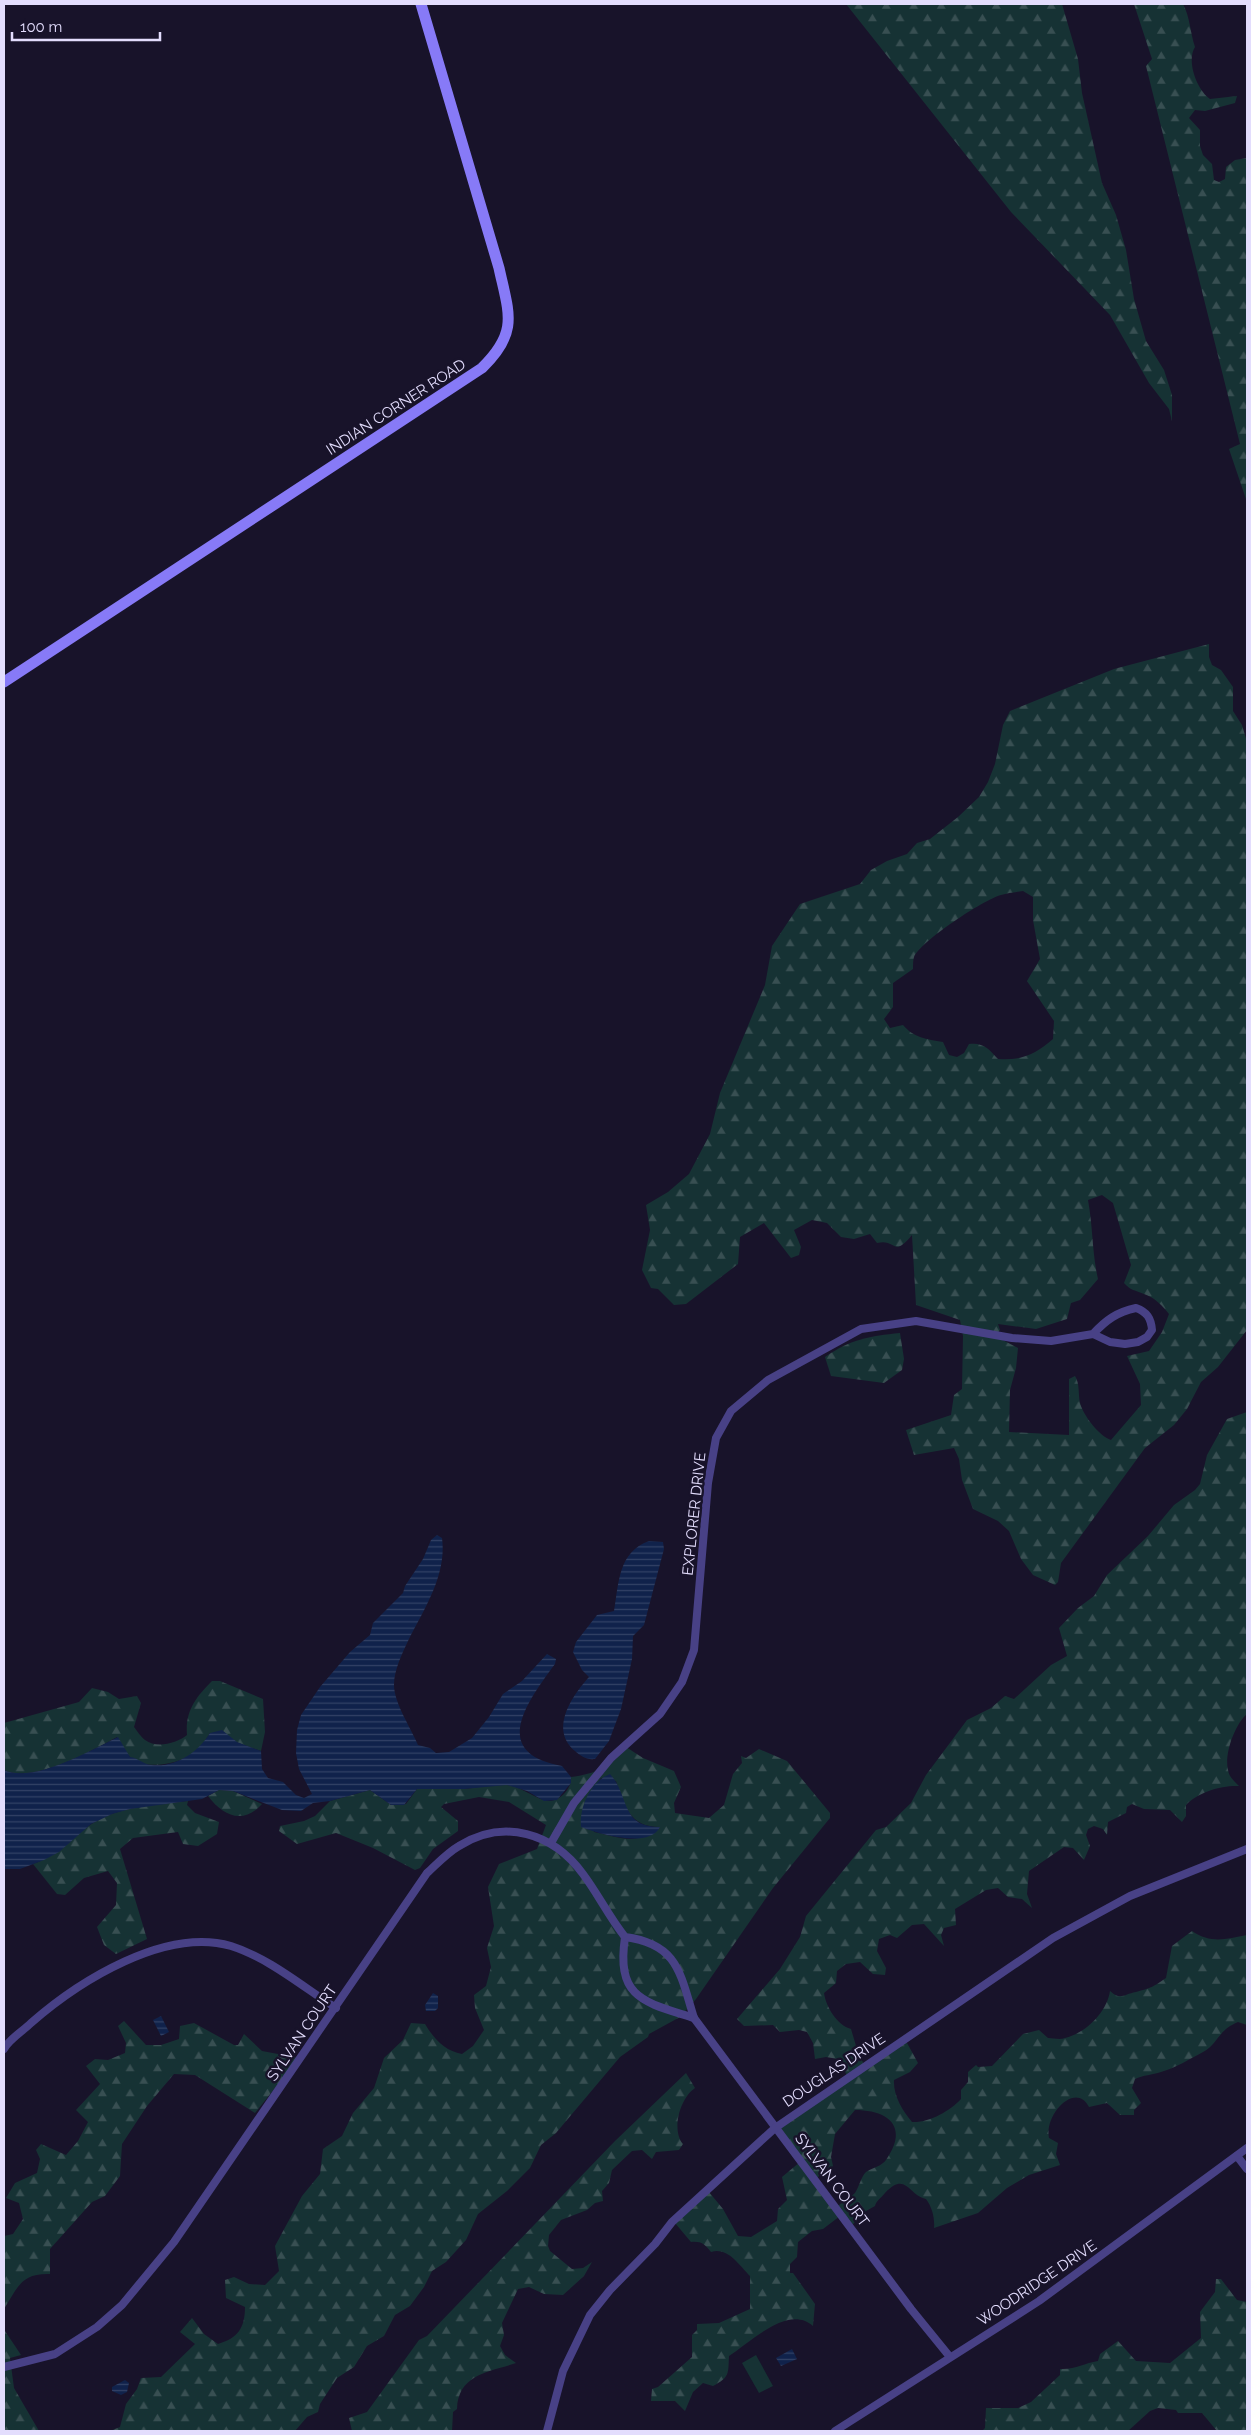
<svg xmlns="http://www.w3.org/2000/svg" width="1251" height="2435" font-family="Raleway,sans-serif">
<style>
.forest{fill:url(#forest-firs);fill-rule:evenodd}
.garden{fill:#163234}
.water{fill:url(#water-rules)}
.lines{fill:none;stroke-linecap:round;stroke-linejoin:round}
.street{stroke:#484186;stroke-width:8}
.secondary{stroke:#877af7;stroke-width:11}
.labels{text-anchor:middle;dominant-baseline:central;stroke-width:5;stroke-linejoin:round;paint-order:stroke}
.street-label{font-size:15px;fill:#e3ddfd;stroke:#18132a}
</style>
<defs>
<pattern id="forest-firs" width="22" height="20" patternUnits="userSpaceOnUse" patternTransform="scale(1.25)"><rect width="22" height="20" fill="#163234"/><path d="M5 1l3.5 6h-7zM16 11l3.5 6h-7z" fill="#384f52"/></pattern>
<pattern id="water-rules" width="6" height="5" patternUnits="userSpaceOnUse" patternTransform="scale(1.25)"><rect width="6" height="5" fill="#10224b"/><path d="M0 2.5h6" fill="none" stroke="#334266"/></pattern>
</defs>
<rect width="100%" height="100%" fill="#18132a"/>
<g class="forest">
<path d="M846 4H1062L1078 59 1082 93 1102 183 1116 215 1126 250 1134 299 1146 341 1164 370 1172 395V421L1169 409 1149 383 1110 315 1011 212Z"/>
<path d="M1134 4H1183C1190 17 1190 32 1195 47 1186 61 1197 90 1210 99L1237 96 1235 103 1205 111 1195 110 1189 118 1200 130V146L1203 155 1212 164 1214 180 1219 182 1225 179 1226 167 1235 160 1247 158V502L1229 449 1240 444 1146 66 1152 59Z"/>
<path d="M1209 644V657L1212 665 1221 670 1233 687V711L1242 725 1247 742V1330L1218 1367 1201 1382 1187 1409 1174 1425 1145 1448 1061 1563 1058 1582 1055 1585 1033 1575 1021 1559 1009 1531 998 1521 973 1509 962 1480 959 1459 954 1448 914 1455 906 1430 951 1415 954 1395 962 1389 963 1336 960 1320 916 1305 912 1235C892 1259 897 1238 877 1243L870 1234 854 1239 841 1237 827 1223 812 1220 794 1230 801 1247 799 1255 791 1258 764 1223 740 1237 738 1264 686 1304 674 1305 658 1289 651 1288 642 1270 650 1230 646 1205 668 1192 689 1174 710 1134 720 1093 765 985 772 946 800 904 860 884 871 870 887 861 907 854 917 843 930 839 958 817 979 797 988 782 995 764 1003 725 1010 711 1114 669ZM1023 891 1033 897V920L1040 959 1027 981 1054 1021 1053 1039C1036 1054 1021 1061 998 1059 989 1049 983 1042 969 1044L964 1053 957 1057 949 1055 943 1042C926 1039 914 1038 903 1025L890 1028 884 1019 893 1007V983L913 969C913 965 913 960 914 957 921 941 983 900 1001 895 1008 893 1016 892 1023 891ZM1102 1195 1113 1203 1131 1265 1124 1283C1131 1291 1135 1290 1144 1294 1154 1297 1163 1306 1169 1314L1162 1332 1149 1351 1127 1356 1140 1384 1141 1405 1111 1440C1099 1436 1083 1415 1080 1403 1078 1394 1080 1384 1075 1376L1069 1379V1435L1009 1432 1010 1390 1016 1368 1018 1348 995 1336 1000 1330 998 1324 1036 1329 1067 1319 1071 1303 1080 1300 1098 1279C1092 1253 1093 1227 1088 1200Z"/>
<path d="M900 1333 904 1359 902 1370 884 1383 831 1376 825 1357C851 1339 870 1336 900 1333Z"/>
<path d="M1247 1412V1714C1235 1724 1224 1754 1228 1770 1229 1777 1234 1781 1239 1786 1222 1785 1198 1792 1186 1805V1816L1182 1822 1170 1810 1144 1809 1132 1804 1127 1807 1126 1813 1108 1822 1107 1835 1103 1829 1094 1826 1088 1829 1086 1835 1090 1846 1084 1860 1073 1848 1064 1847 1029 1871 1027 1894 1032 1908 1022 1899 1008 1897 998 1888 986 1890 955 1909 956 1925 944 1928 941 1935 944 1946 924 1924 912 1925 897 1938 890 1935 879 1939 877 1951 886 1968 885 1975 873 1974 860 1962 846 1964 837 1971 836 1983 824 1993C826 2007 837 2025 851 2029L859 2056 866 2067 905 2042 907 2043 918 2063 910 2072 894 2080C893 2095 902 2110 912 2122 929 2123 950 2111 961 2099V2090L968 2082V2072L976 2065 978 2067 992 2066 1023 2034 1039 2030 1048 2038C1053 2038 1060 2040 1065 2038 1086 2033 1107 2012 1110 1991 1121 2001 1124 1994 1136 1992 1151 1988 1153 1987 1166 1978L1172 1946 1192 1931C1211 1944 1226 1939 1247 1935V2025L1238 2022C1218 2030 1218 2044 1203 2052 1190 2059 1175 2068 1161 2072 1152 2075 1143 2075 1135 2079L1132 2088 1141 2103 1134 2110V2115H1120L1107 2103 1089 2107C1076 2081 1044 2114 1049 2138L1058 2143 1056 2154 1060 2165 1029 2175 1007 2188 978 2213 934 2228C935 2218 932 2207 926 2199 908 2195 906 2171 885 2193 881 2198 876 2201 875 2206L866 2211 851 2226 840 2216 823 2229 812 2231 798 2242 797 2257 790 2264V2273H793L815 2304 813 2326C788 2304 751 2342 729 2356 728 2374 730 2377 713 2386L703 2383 693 2392 685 2411 675 2401H651L652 2389 658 2387 692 2357V2335L697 2330V2324L719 2323 750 2309V2276C738 2264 728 2247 711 2252 705 2244 701 2241 691 2242L675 2223 709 2192 723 2209 738 2236 751 2237 777 2221 778 2209 787 2200 782 2177 800 2162 777 2131 849 2079 838 2059 826 2057 815 2059 813 2043 807 2032 799 2030 780 2032 773 2025 744 2026 737 2019 780 1969 800 1937 806 1916 876 1830 886 1827 911 1803 926 1775 967 1720 991 1708 1005 1696 1014 1699 1051 1665 1067 1656 1059 1628 1078 1608 1094 1596 1107 1575 1148 1536 1174 1505 1195 1490 1200 1484 1207 1455 1227 1419ZM855 2110C889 2110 909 2127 886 2160 882 2166 872 2168 866 2172 861 2177 859 2187 855 2193 850 2198 842 2203 836 2207L815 2179 833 2166 831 2157 835 2134Z"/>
<path d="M212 1681H220L263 1699 265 1732 261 1751 210 1733C205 1741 200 1748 192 1754 178 1764 144 1771 130 1757 125 1752 121 1743 117 1737 91 1751 33 1784 4 1770V1723L79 1702 92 1688 108 1692 119 1699 137 1696 141 1703 134 1727C137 1731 141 1737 145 1740 157 1749 177 1743 187 1735 185 1711 196 1697 212 1681Z"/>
<path d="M626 1747 643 1758 674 1771 681 1787 674 1803 675 1813 709 1818 724 1805 733 1774 742 1763 741 1756 746 1758 759 1749 787 1761 830 1813V1818L773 1888 696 1999 680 2017 649 2034 648 2037 620 2057 556 2133 541 2145 530 2168 507 2191 478 2214 466 2240 446 2262 432 2271 424 2287 410 2306 395 2315 384 2336 367 2346 354 2367 337 2378 320 2404 318 2412 307 2417 295 2431H110L120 2427 126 2404 137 2389 141 2378 161 2377 195 2344 180 2332 192 2318 204 2334 218 2344C238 2338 245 2328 245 2307L226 2298 225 2280 234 2277 249 2284 265 2285 279 2271 275 2246 302 2196 320 2174 323 2149 342 2136 353 2113 374 2088 384 2058 403 2040 411 2023 425 2024C434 2039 445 2051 462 2054L473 2046 484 2030 475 2008 474 1995 486 1986 491 1967 487 1948 494 1926 488 1887 499 1864 537 1849 546 1825 509 1802 479 1797 444 1804 441 1807 458 1821V1831L433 1849 420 1868 415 1870 373 1848 336 1833 297 1844 279 1831 280 1826 304 1821 315 1816 330 1801 370 1790 391 1805 406 1804 417 1789C433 1786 449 1789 464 1789 478 1788 493 1783 507 1785 521 1786 539 1802 550 1801 561 1800 572 1788 571 1777 595 1774 612 1767 626 1747ZM601 1778 616 1781C625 1806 629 1827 660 1827 635 1846 623 1838 594 1832L584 1804Z"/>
<path d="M219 1790 233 1791 262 1804C243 1825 223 1816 208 1796Z"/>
<path d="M188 1801 187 1805 195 1813 219 1822 217 1834 198 1846 183 1844 178 1832 133 1838 120 1849 147 1939 116 1954 104 1945 97 1927 116 1905 117 1883 108 1871 84 1878 65 1895 57 1894 33 1864C57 1856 70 1839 90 1825 118 1806 156 1805 188 1801Z"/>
<path d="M124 2021 146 2045H161L179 2039 180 2026 194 2023 234 2045H238L244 2034 262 2051 299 2058 255 2113 195 2075 174 2074 147 2106 122 2144 120 2176 105 2196 92 2202 50 2249V2274C21 2273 18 2287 4 2309V2236L13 2234 23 2219 19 2203 6 2198 15 2183 37 2173 40 2159 36 2150 41 2144 66 2155 78 2141 88 2122 76 2110 100 2084 86 2066 95 2059 108 2060 125 2053 126 2043 118 2026Z"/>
<path d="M686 2073 695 2088C680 2098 671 2130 683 2144L679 2150 656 2152 652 2159 642 2150 632 2151 612 2170 609 2183 602 2191 603 2201 595 2203 587 2210 561 2220 549 2235 548 2246 550 2251 572 2269 583 2268 592 2262 584 2276 563 2295 544 2294 529 2287 518 2289 502 2323 504 2335 500 2346 505 2355 516 2363C489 2372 458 2374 457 2409L453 2412 452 2431H352L349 2418 367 2412 419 2340 427 2336 615 2141Z"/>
<path d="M1216 2279H1221L1237 2300 1247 2302V2431H1217L1202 2413H1178L1176 2410 1158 2408 1150 2411 1128 2431H982L985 2428 986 2408H1018L1031 2402 1060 2375V2369C1075 2370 1084 2363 1098 2361L1100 2354 1118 2341 1136 2361 1170 2363 1201 2338 1200 2312 1215 2292Z"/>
<path d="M4 2320 5 2331 21 2355 10 2358 14 2388 39 2431H5L4 2428Z"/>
</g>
<path class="garden" d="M756 2355 773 2386 759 2393 742 2363Z"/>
<g class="water">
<path d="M437 1535 442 1538C447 1575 424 1609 408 1641 402 1654 394 1670 394 1685 394 1703 411 1728 418 1745L430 1748 436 1753 449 1752 472 1738 489 1717 503 1694 522 1681 547 1654 556 1659 555 1664C527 1702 489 1753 562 1766L571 1777V1783L557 1800 544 1801 527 1791 507 1785 464 1789H417L404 1805H391L370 1790 330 1801 313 1803 301 1811 282 1810 233 1791 219 1790 202 1799 130 1809 112 1814 91 1824 59 1852 44 1860 20 1869H4V1770C33 1784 91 1750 118 1737L130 1757C138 1758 143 1764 151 1765 176 1768 198 1752 210 1733L222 1730 237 1742 261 1751 262 1769 268 1778 283 1782 296 1795 304 1798 312 1794 299 1769 296 1753 297 1730 301 1715 320 1687 350 1652 370 1635 373 1623 403 1593 405 1586 423 1559 431 1540Z"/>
<path d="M649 1541 663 1542 664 1549 644 1625 633 1636 632 1659 621 1709 609 1741 595 1759C586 1760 581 1756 575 1751 549 1729 572 1696 589 1677L582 1670 573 1652 576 1642 597 1615 614 1611C619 1583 618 1552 649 1541Z"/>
<path d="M610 1774C630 1796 620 1827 660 1827 649 1849 599 1834 581 1827 579 1807 591 1781 610 1774Z"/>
<path d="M433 1993 438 1996V2008L435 2011H426L425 2005Z"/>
<path d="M161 2016 169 2032 161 2036 153 2020Z"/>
<path d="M792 2349 797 2359 781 2366 776 2358Z"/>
<path d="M125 2380 129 2383 127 2392 121 2395 112 2391V2387Z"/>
</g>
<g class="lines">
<g class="street">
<path d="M551 1843 574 1803 611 1758 660 1714 682 1682 694 1650 708 1483 716 1438 731 1411 768 1380 861 1329 916 1321 1012 1338 1051 1341 1093 1334 1110 1342 1125 1344 1138 1342 1147 1337 1152 1330C1151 1318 1147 1312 1136 1308 1117 1312 1106 1320 1093 1334"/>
<path d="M625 1937C616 1999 644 2002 694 2018"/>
<path d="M4 2049C9 2039 23 2031 31 2023 79 1981 165 1927 231 1946 269 1958 303 1987 336 2008"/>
<path d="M1237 2156 1247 2169"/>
<path d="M4 2367 55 2354 97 2327 122 2305 174 2242 427 1873C437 1864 447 1853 459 1846 504 1818 553 1833 583 1874 598 1894 609 1917 625 1937 678 1944 680 1973 694 2018L911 2309 950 2357"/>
<path d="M547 2431 563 2371 590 2315 610 2290 655 2244 672 2222 775 2128 1053 1938 1130 1896 1247 1849"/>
<path d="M835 2431 1039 2301 1247 2148"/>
</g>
<path class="secondary" d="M4 682 482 368C519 332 509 314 499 268L421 4"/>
</g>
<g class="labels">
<g class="street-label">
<text transform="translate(396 407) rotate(-33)">INDIAN CORNER ROAD</text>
<text transform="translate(694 1514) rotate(-84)">EXPLORER DRIVE</text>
<text transform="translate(302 2033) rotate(-56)">SYLVAN COURT</text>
<text transform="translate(834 2070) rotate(-34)">DOUGLAS DRIVE</text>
<text transform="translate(832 2180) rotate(53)">SYLVAN COURT</text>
<text transform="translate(1037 2283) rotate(-34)">WOODRIDGE DRIVE</text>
</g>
</g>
<rect width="1251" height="2435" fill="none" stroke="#e3ddfd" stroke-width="10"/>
<path d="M12 32v8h148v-8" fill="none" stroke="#e3ddfd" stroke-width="2.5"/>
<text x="20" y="32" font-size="15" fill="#e3ddfd" stroke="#18132a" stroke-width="4" paint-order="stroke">100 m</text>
</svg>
